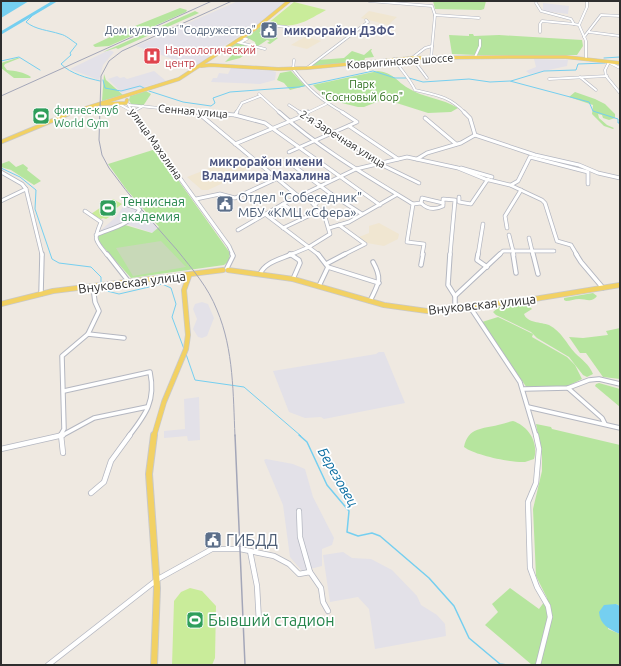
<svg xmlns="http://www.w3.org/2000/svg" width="621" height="666" font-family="Ubuntu,sans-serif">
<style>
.industrial{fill:#e3e1e8}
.education{fill:#f0e6d1}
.green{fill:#b6e59e}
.cemetery{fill:#c8d9b8}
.pitch{fill:#c9ec9a}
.water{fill:#75cff0}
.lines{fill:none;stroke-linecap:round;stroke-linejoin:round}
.stream-far1{stroke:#75cff0;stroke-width:1}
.stream{stroke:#75cff0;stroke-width:1.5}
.river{stroke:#75cff0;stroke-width:3}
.minor-far3-casing{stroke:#b4b7c1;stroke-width:3}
.minor-far2-casing{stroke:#b4b7c1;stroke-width:4.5}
.minor-far1-casing{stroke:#b4b7c1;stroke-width:5.5}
.minor-casing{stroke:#b4b7c1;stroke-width:6}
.major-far3-casing{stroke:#c9c9c9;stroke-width:4}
.major-far2-casing{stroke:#c9c9c9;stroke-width:5}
.major-far1-casing{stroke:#c9c9c9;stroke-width:6}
.major-casing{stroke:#c9c9c9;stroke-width:8}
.minor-far3{stroke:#fff;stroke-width:2}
.minor-far2{stroke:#fff;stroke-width:3}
.minor-far1{stroke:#fff;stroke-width:3.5}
.minor{stroke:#fff;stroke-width:4.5}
.major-far3{stroke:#f2d163;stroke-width:3}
.major-far2{stroke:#f2d163;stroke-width:3.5}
.major-far1{stroke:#f2d163;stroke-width:4.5}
.major{stroke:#f2d163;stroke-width:6}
.rail-far1{stroke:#a3a6b8;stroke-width:1}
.rail{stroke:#a3a6b8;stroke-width:1.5}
.labels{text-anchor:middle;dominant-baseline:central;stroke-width:3.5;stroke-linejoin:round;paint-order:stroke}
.far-service-label{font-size:11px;fill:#4e5e75;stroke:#fff;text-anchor:end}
.far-health-label{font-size:11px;fill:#be3a42;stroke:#fff;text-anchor:start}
.far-street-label{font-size:11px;fill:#2e2e2e;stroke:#fff}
.far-park-label{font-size:11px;fill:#2c6e1b;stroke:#fff}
.far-leisure-label{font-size:11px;fill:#27864d;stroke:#fff;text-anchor:start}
.far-neighbourhood-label{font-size:12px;font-weight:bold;fill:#4d5680;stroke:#fff}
.service-label{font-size:13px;fill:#4e5e75;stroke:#fff;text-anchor:start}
.leisure-label{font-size:13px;fill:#27864d;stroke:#fff;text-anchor:start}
.street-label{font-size:13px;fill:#2e2e2e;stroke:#fff}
.water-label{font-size:14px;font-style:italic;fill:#0d6fa3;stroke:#fff}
.near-service-label{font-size:16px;fill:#4e5e75;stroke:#fff;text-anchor:start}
.near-leisure-label{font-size:16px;fill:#27864d;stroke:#fff;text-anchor:start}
</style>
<rect width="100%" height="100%" fill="#efe9e1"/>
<g class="industrial">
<path d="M238 1H286L264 20 208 56 209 57 195 67 136 46Z"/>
<path d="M543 3 569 6 568 14 543 11Z"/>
<path d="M109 50 114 52 103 65 99 80 70 69Z"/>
<path d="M534 59 568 60 567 66 530 74 526 71 536 67Z"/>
<path d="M231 68 272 71 276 72 275 80 260 84 211 82 213 78H217L219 73 228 74Z"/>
<path d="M154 71 166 81 122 93 108 79 117 76 120 78 124 77 127 79Z"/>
<path d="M125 204 139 207 157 228 153 233 126 224 104 233 100 231 116 217Z"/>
<path d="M202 302 208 304 214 318 207 336 202 338 198 337 193 329 197 319 193 309 195 304Z"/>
<path d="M379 352H384L405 403 324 419 321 417 305 418 289 412 273 371 376 354Z"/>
<path d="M199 397 200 440 188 441 187 436 164 438V431L185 429 184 399Z"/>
<path d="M266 459 293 464 305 469 313 497 334 538 332 545 322 549V566L302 571 290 557 283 505 264 460Z"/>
<path d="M343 552 352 558 371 559 392 570 417 596 421 605 437 615 445 624 446 636 375 649 369 609 358 597 330 602 323 555Z"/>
</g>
<g class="education">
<path d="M369 11 397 17 388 25 361 18Z"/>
<path d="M306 36 321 41 307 49 291 45Z"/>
<path d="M247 160 254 166 234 175 236 177 208 190H202L187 177 220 164 227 170Z"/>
<path d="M379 223 399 234 398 239 384 246 367 243 359 237 369 233V226Z"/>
</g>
<g class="green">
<path d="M433 1H486L484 9 481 10 435 9Z"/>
<path d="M180 8 187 10 186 12 109 46 95 47 93 45 125 30Z"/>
<path d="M195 11 199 13 118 49 116 48 103 52Z"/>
<path d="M263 24 267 25 259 33 278 38 270 44 267 43 270 41 267 40 258 46H256L255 42 246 37Z"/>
<path d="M469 34H473L474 36 499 35 582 40 583 46 577 55H477L452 54 449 35 469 36Z"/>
<path d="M237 42 246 44 244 46 253 49 240 58 225 62 232 55 222 53Z"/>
<path d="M371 49H372L371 51 374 57 365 58 364 61 309 67 318 60 344 58 352 51 364 55Z"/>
<path d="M17 58H20L5 64 4 66 7 70C15 71 24 72 31 77L30 78H14L1 68V63Z"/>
<path d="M291 71 305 86 290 90 284 83 277 80 280 73Z"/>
<path d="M378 71C394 73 396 81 408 88 423 98 442 98 458 108L451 112 428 113 384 99 364 107H358L342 103 318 90 313 85Z"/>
<path d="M104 74 106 80 123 95 102 101Z"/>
<path d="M146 91 151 94 143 106 131 104 129 100 130 96Z"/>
<path d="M575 92 595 99 605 104 615 114V118L609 120 603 118 602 115 598 114 599 118 607 125 614 128 613 129 604 126 592 114 593 105 569 97Z"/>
<path d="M156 149 230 253 229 261 224 265 131 278 99 242 98 236 125 225 152 233 159 227 126 189 108 164Z"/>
<path d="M9 161 16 167 23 164 28 168 27 170 41 181 34 185 11 170 1 167V164Z"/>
<path d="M593 293 597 296C592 303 586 299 579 299 575 299 570 301 566 301L564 300V298Z"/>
<path d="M528 305 532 309 524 314C527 323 541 322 549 325 562 332 566 343 575 353 582 360 589 364 593 374L587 377 583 375 569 357 537 338 531 332 496 315 493 312 499 307Z"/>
<path d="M498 317 533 334 532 337 567 357 575 365 582 379 568 386 527 388 482 322Z"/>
<path d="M620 328V379L603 377 586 353H580L569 337 583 338 608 335 606 331Z"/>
<path d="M599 383 620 389V407L595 386 596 384Z"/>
<path d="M513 421C528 426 539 442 534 459 531 460 528 461 525 462 512 463 474 455 464 447 468 427 483 429 498 425 503 424 508 422 513 421Z"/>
<path d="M536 424 551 427 552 429 620 445V606L616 604 608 629 620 634V665H532L485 625 498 612 492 604 510 588 539 609 547 598 536 576 533 509 542 471V456Z"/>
</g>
<path class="cemetery" d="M161 241 186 267 133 276 116 248Z"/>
<g class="pitch">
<path d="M294 2 326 10C301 24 297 28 267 24Z"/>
<path d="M113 199 122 204 111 212 114 214 106 219 103 218 101 219 91 214Z"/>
<path d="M190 588 202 591 216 606 215 658 212 665H172L174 601 181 592Z"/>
</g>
<g class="water">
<path d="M1 1H29L1 18Z"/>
<path d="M616 604 620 606V634C609 629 600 625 599 612L604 605Z"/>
</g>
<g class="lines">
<g class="stream-far1">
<path d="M32 16 26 22C36 30 48 30 60 34 66 35 72 41 77 44L70 53 71 55 61 64C71 74 87 78 100 81"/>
<path d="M604 58 620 57"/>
<path d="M1 61 19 57 40 70"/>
<path d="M409 78 423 82 469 79 490 82 510 81 589 102 593 111 618 119V123H620"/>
<path d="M103 80 105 88 121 91 140 86 146 89"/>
<path d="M511 81 544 71 576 70 578 64 605 63"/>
<path d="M149 91 183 102 211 106 215 103 213 98 230 92 299 87 373 71 395 78H406"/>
<path d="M1 168 20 177 36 190 35 209 52 259 59 263 91 267 101 277V283"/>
<path d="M101 288 103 290 119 294 162 284 171 288 176 304 172 317 184 349"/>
<path d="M186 354 195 380 244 387 301 436"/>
</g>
<path class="stream" d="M299 435 307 442 327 485 349 511 347 532 358 536 372 533 380 536 429 578 454 606 469 638 500 664 507 665"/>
<path class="river" d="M1 33 55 1"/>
<g class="minor-far3-casing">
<g id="minor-far3">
<path d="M369 1 432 6 435 15 431 58"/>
<path d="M536 3 541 11 571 19 574 24 579 25"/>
<path d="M435 15 479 18"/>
<path d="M262 24 286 27 310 34"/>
<path d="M540 32V24L542 21 574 24"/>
<path d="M589 32 620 36"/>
<path d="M584 37 601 15 620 16"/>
<path d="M237 42 265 49"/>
<path d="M241 42 247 39 242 38"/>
<path d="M475 57 480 46V40"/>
<path d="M394 59C401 70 410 79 415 90 436 95 449 96 465 113"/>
<path d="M586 59V41L579 25 587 7V1"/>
<path d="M294 60 293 69C309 90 321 100 344 113"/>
<path d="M609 62 605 70 606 76 620 93"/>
<path d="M610 63 620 68"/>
<path d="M307 68 368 22 366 20"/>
<path d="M580 77 596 90"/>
<path d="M427 78 412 58 425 48 432 46"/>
<path d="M549 79 607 76"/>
<path d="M259 94 280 113"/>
<path d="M119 104 130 110"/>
<path d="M128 104 133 113"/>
<path d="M129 105 210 113"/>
<path d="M289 105 301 113"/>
<path d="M196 111 198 113"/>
<path d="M133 112 143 106"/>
<path d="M236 113 242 103 260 96"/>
<path d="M307 113 326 104"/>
</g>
</g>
<g class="minor-far2-casing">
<g id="minor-far2">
<path d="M132 112 229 246 233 255"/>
<path d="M197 112 298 196"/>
<path d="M200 112 235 115 265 123 380 205"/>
<path d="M279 112C319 148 367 176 413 204L407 242 424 244 422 255"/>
<path d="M299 112 354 145 374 161 419 183"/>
<path d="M464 112 470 118 475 135"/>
<path d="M235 115 237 112"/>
<path d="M425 118 456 144"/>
<path d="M349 126 398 159"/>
<path d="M475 135 535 155 579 165 598 173 620 178"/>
<path d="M235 144 305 115 308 112"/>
<path d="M289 152 357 122 342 112"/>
<path d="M417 159 427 153 461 143 475 135"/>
<path d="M286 160 331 194 362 214"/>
<path d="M461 168 492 177"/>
<path d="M1 172 22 184 26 189 42 255"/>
<path d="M511 185 518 181 530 157 588 172V184"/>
<path d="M459 197V202L471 204 488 179"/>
<path d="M196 199 220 194 235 198 276 179"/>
<path d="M1 201 26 189"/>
<path d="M421 203C428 210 435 210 443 206V203"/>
<path d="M283 204 303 218"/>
<path d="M316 204 319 200 331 194"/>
<path d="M413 204 421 203 422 198 443 203V199L455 200 450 255"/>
<path d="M85 211 101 222C93 241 95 239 107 255"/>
<path d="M265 214 319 255"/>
<path d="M339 225 365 244 343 255"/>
<path d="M283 228 321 210"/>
<path d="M329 228 349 222 396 195"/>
<path d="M507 228 505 216 521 190"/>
<path d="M238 230 283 204 356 169 407 157 458 168 485 179 510 185 542 200 545 203 557 241 571 245 577 255"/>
<path d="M96 235C112 228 130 225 140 209L125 204 127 201 131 200"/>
<path d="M509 235 514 255"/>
<path d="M529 238 533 255"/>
<path d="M290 254 292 255"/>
<path d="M290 255 309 247 330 234 325 217 304 194"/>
<path d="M478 255 483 224"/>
<path d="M499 255 503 251H554"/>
</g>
</g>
<g class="minor-far1-casing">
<g id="minor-far1">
<path d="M107 254 129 282"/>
<path d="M290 254 299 260 300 263 293 279"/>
<path d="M318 254 328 267 319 286"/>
<path d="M450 254 448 285 455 296V309"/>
<path d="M478 254 477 260 487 267"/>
<path d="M513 254 516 273"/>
<path d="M533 254 538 274"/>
<path d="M576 254 581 262 603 288"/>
<path d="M326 264 345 254"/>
<path d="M421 265 423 254"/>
<path d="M328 267 379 283"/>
<path d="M227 268 233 256 232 254"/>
<path d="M260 274C265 262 281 259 292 254"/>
<path d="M41 294 42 254"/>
<path d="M455 296 500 254"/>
<path d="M370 301C378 284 383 280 373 262"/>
<path d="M470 307 520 382 536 436"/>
<path d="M88 334 124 338"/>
<path d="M568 388 602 418 605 424"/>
<path d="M524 389 568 388 589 380 599 379 620 384"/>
<path d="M64 391 150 372C156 401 146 414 129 436"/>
<path d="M528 407 620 428"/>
<path d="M60 436 64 429 62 356 88 334 99 311 95 302 93 287"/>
<path d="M61 436 94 418 147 407"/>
</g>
</g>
<g class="minor-casing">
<g id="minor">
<path d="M61 435 63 453"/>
<path d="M536 435 539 449 536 483 528 502 530 568 537 587 548 606 550 617 538 665"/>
<path d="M1 449 63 435"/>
<path d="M91 493 104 482 111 461 130 435"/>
<path d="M299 511 300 537 310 572"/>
<path d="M250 551 257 586 259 622"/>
<path d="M48 665 158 579 212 549H240L274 556 289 564 299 574 310 572 321 588 323 602 328 611"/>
</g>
</g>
<g class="major-far3-casing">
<g id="major-far3">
<path d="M201 66 211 65 278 69 307 68 412 58 514 57H566L620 63"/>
<path d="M102 104 126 103 127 100"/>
<path d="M70 113 179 79 255 29 289 1"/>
</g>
</g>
<g class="major-far2-casing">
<path id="major-far2" d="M1 142 73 112"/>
</g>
<g class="major-far1-casing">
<g id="major-far1">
<path d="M228 270 293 279 384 305 427 311 528 300 620 285"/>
<path d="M1 304 53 291 223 270"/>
<path d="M154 436 164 402 186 349 188 335 184 290 189 276 187 275"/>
</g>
</g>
<g class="major-casing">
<path id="major" d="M154 435 149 474 157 588 154 665"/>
</g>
<use href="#minor-far3" class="minor-far3"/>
<use href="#minor-far2" class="minor-far2"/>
<use href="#minor-far1" class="minor-far1"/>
<use href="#minor" class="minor"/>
<use href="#major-far3" class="major-far3"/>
<use href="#major-far2" class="major-far2"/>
<use href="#major-far1" class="major-far1"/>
<use href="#major" class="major"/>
<g class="rail-far1">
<path d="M232 1 122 51 109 61 101 76 99 140 102 155 109 168C130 197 154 224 177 250 193 270 208 287 217 310 234 350 233 395 235 436"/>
<path d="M1 96 212 1"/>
</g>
<path class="rail" d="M235 435 245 665"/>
</g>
<defs>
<g id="civic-square" transform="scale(0.9)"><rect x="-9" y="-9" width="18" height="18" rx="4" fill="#5c6f8a" stroke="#fff"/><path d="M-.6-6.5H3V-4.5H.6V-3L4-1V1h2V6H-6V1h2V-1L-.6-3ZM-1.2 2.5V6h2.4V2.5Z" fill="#fff"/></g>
<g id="hospital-square" transform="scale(0.9)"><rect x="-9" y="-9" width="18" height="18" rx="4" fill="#e0444e" stroke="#fff"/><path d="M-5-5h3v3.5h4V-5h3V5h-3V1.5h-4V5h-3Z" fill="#fff"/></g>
<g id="stadium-square" transform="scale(0.9)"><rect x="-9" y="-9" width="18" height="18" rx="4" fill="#2e9e5b" stroke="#fff"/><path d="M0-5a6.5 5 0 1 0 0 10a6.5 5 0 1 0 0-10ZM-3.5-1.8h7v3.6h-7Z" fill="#fff"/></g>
</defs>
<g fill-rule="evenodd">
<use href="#civic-square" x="269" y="30"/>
<use href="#hospital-square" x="152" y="56"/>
<use href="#stadium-square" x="41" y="116"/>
<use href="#civic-square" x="225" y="204"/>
<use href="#stadium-square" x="108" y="208"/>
<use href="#civic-square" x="213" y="540"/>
<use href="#stadium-square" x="195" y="620"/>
</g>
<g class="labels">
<g class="far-service-label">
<text x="256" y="30">Дом культуры "Содружество"</text>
</g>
<g class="far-health-label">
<text x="165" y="50">Наркологический<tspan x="165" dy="13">центр</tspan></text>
</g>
<g class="far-street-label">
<text transform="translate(400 61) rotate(-4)">Ковригинское шоссе</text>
<text transform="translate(193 111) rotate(5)">Сенная улица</text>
<text transform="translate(343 139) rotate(32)">2-я Заречная улица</text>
<text transform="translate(156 144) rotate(55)">улица Махалина</text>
</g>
<g class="far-park-label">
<text x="362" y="84">Парк<tspan x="362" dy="13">"Сосновый бор"</tspan></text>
</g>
<g class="far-leisure-label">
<text x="54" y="110">фитнес-клуб<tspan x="54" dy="13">World Gym</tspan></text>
</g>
<g class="far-neighbourhood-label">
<text x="339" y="30">микрорайон ДЗФС</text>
<text x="266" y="161">микрорайон имени<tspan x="266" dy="14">Владимира Махалина</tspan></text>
</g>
<g class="service-label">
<text x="238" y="197">Отдел "Собеседник"<tspan x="238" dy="15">МБУ «КМЦ «Сфера»</tspan></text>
</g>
<g class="leisure-label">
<text x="121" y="201">Теннисная<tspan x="121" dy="15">академия</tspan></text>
</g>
<g class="street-label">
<text transform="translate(132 282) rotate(-7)">Внуковская улица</text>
<text transform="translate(482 304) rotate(-6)">Внуковская улица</text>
</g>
<g class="water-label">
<text transform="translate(338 477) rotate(60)">Березовец</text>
</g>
<g class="near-service-label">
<text x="226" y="540">ГИБДД</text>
</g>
<g class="near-leisure-label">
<text x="208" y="620">Бывший стадион</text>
</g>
</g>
<rect width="621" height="666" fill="none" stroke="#2e2e2e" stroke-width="4"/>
</svg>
